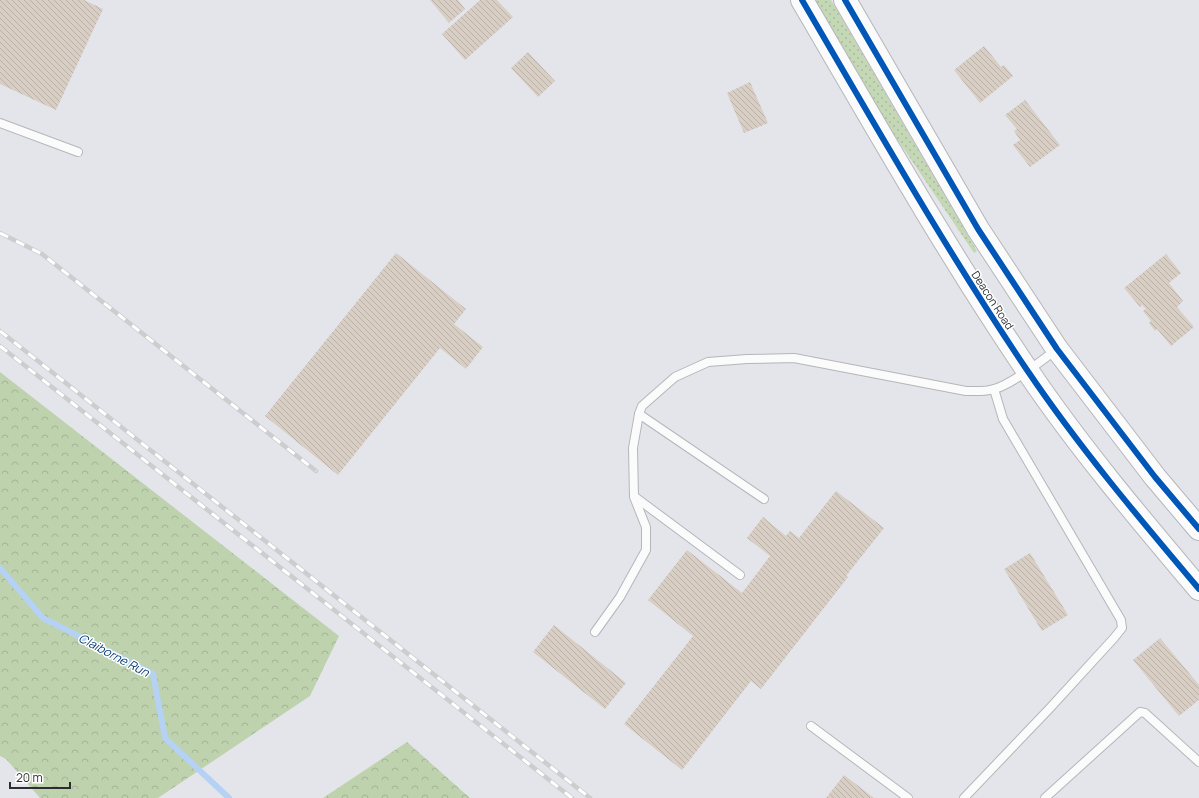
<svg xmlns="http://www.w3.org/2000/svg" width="1199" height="798" font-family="Manrope,sans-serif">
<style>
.grass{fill:url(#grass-dots)}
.forest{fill:url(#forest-crowns)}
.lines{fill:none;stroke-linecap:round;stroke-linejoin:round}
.stream{stroke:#b5d1f4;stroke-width:6}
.building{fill:url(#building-back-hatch)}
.service-casing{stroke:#b5b6ba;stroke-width:10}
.secondary-casing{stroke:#b5b6ba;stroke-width:24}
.service{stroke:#fbfbfc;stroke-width:8}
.secondary{stroke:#fbfbfc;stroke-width:22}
.rail-casing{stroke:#cccdcf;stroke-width:4.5}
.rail{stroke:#fff;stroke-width:3;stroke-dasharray:9;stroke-linecap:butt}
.cycleway-casing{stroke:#fff;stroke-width:8}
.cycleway{stroke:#0057b8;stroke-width:6}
.labels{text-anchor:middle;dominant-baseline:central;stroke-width:3;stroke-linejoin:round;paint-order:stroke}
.street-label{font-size:11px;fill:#2c2d31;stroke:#fff}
.water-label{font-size:12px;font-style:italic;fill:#083c70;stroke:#fff}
</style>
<defs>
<pattern id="grass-dots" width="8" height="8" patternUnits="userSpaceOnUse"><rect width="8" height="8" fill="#c5d8b6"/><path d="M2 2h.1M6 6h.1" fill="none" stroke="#a9ba9d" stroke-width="1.8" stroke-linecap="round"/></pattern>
<pattern id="forest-crowns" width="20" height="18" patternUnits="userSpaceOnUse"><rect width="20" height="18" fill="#bed2ae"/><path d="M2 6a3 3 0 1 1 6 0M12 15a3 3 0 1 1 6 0" fill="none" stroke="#a3b596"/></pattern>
<pattern id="building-back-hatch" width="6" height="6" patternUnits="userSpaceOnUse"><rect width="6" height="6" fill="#d8cec4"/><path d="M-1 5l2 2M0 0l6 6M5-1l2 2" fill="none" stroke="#bab1a9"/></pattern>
</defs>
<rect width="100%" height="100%" fill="#e4e5ea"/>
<path class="grass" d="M814 0H831L977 251 974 253 889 127Z"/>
<g class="forest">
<path d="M0 372 339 636 310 696 158 798H40L6 759 0 756Z"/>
<path d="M407 742 470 798H323Z"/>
</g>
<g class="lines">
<path class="stream" d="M0 568 43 618 153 674 165 738 229 798"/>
</g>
<g class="building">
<path d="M0 0H84L103 9 56 110 0 84Z"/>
<path d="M430 0H458L465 9 449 23Z"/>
<path d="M480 0H497L513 17 465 60 442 34Z"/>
<path d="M984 46 1001 67 1004 65 1013 76 980 103 954 70Z"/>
<path d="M528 52 555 81 538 97 511 68Z"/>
<path d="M750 82 768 123 744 133 727 93Z"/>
<path d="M1025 100 1060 145 1030 167 1013 145 1020 140 1014 131 1017 129 1005 115Z"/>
<path d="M396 253 466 309 454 324 483 347 466 369 440 348 338 475 265 416Z"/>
<path d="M1166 254 1181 273 1169 283 1183 301 1177 307 1194 327 1171 346 1157 329 1155 331 1149 323 1151 321 1143 311 1146 309 1142 305 1140 307 1124 288Z"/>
<path d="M836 491 884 528 846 576 848 577 761 689 751 681 682 770 624 724 693 636 648 600 687 550 742 593 770 556 747 538 763 517 786 536 790 531 799 538Z"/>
<path d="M1030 553 1068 615 1042 631 1004 569Z"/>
<path d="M554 625 626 683 605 709 533 652Z"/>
<path d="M1160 638 1199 685V700L1179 716 1133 660Z"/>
<path d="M844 775 874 798H826Z"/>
</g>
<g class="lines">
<g class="service-casing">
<g id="service">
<path d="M0 123 78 152"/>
<path d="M635 497 740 575"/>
<path d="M764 499 639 414 642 406 675 377 708 362 747 359 794 358 966 391C975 391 985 392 994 389 1011 385 1041 361 1056 350"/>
<path d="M595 632 620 597 646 550V527L634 497 633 448 639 414"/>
<path d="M811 726 908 798"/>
<path d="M964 798 1050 708 1114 638 1122 628 1121 620 1003 419 994 389"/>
<path d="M1045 798 1140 712 1145 713 1199 762"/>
</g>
</g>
<g class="secondary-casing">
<g id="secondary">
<path d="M802 0C875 125 946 250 1027 370 1079 447 1139 518 1199 589"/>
<path d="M845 0 978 229 1057 349 1155 477 1199 529"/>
</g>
</g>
<use href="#service" class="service"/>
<use href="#secondary" class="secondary"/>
<g class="rail-casing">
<g id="rail">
<path d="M0 233 42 254 316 471"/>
<path d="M0 331 590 798"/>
<path d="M0 346 572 798"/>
</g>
</g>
<use href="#rail" class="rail"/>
<g class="cycleway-casing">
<g id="cycleway">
<path d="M802 0C875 125 946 250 1027 370 1079 447 1139 518 1199 589"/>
<path d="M845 0 978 229 1057 349 1155 477 1199 529"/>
</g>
</g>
<use href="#cycleway" class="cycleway"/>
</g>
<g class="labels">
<g class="street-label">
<text transform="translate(993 300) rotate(57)">Deacon Road</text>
</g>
<g class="water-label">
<text transform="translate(114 655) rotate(28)">Claiborne Run</text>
</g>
</g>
<path d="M10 782v6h60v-6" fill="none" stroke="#2c2d31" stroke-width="2"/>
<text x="16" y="782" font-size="12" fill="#2c2d31" stroke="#ffffff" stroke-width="3" paint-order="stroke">20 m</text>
</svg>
